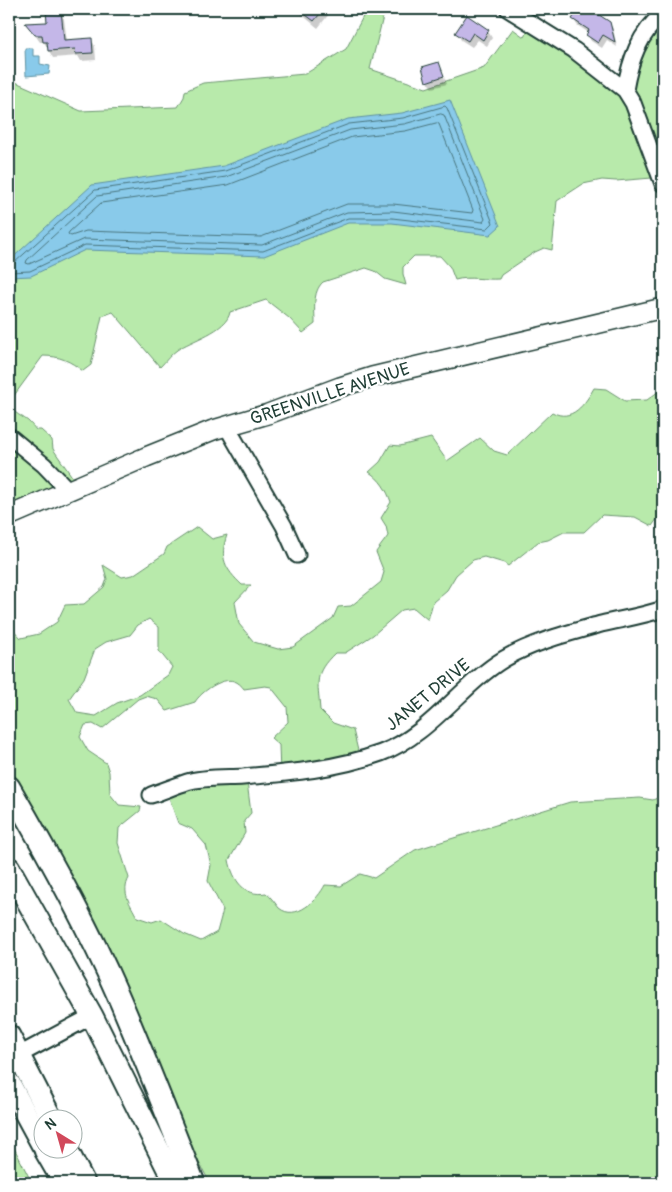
<svg xmlns="http://www.w3.org/2000/svg" width="672" height="1192" font-family="Pangolin,sans-serif">
<style>
.green{fill:#b8eaab;stroke:#6c9470;fill-rule:evenodd}
.water{fill:#89caea;stroke:#5f92a1}
.shadow{fill:#0003}
.lines{fill:none;stroke-linecap:round;stroke-linejoin:round}
.shore{stroke:#49757d;stroke-width:1}
.building{fill:#c4b7e8;stroke:#1f3d34}
.minor-casing{stroke:#1f3d34;stroke-width:19}
.major-casing{stroke:#1f3d34;stroke-width:22}
.highway-casing{stroke:#1f3d34;stroke-width:25}
.minor{stroke:#fff;stroke-width:15}
.major{stroke:#fff;stroke-width:19}
.highway{stroke:#fff;stroke-width:21}
.labels{text-anchor:middle;dominant-baseline:central;stroke-width:4.5;stroke-linejoin:round;paint-order:stroke}
.street-label{font-size:18px;fill:#1f3d34;stroke:#fff}
</style>
<rect width="100%" height="100%" fill="#fff"/>
<filter id="ink" filterUnits="userSpaceOnUse"><feTurbulence type="fractalNoise" baseFrequency=".02" numOctaves="2"/><feDisplacementMap in="SourceGraphic" scale="10" xChannelSelector="R" yChannelSelector="G"/><feConvolveMatrix kernelMatrix="1 2 1 2 8 2 1 2 1" color-interpolation-filters="sRGB"/></filter>
<g filter="url(#ink)">
<g class="green">
<path d="M367 9H385L370 69 426 88 484 68 513 29 524 37 529 28 623 85 655 23 645 9H663V187L659 181 652 178 616 181 602 180 583 184 557 201 552 250 544 248 535 252 501 275 499 279C484 280 469 276 455 280L450 267 440 256H414L403 267V274L406 285 385 279 375 271 366 268 323 282C312 292 315 310 315 324L303 333 289 318 266 300 230 312C227 331 191 340 177 350 171 354 166 361 160 367L113 312 102 316 91 365 83 371C70 361 60 356 43 356L10 401C11 413 19 414 28 421 31 424 34 427 36 430H41L52 440 53 449 73 478 9 522V71L11 80 81 111 178 107 184 97 185 91 203 83 305 74 346 49Z"/>
<path d="M594 388 606 389 625 401 647 400 663 388V511L652 526 635 517 602 515 584 532H564L548 540 538 542 508 566 504 563 484 557 473 560 456 575 447 590 433 602 428 620 414 608 402 610 373 635 345 653H335C313 674 318 682 320 710L333 723 353 730 361 763 280 774 279 745 271 738 288 722 287 707 271 687 265 686 244 689C242 686 238 682 234 681 222 677 201 692 195 702L167 711 157 699 146 696 138 699 102 729 93 724 85 725 80 737 88 751 106 763 109 772 110 794 119 805 141 807 140 811 119 828 118 843 129 878C121 893 130 903 137 917L152 922 161 919 184 934 201 941 217 932 223 910 208 881 211 865 206 845 192 829 178 823 168 795 187 787 247 782 251 813 244 821 245 833 229 860C233 880 244 897 266 893 271 897 275 903 279 908 296 922 318 899 325 885L341 886 360 874 374 878 415 850 570 802 640 798 653 800 663 795V1183H210L174 1116 171 1095 166 1085 40 857C30 843 15 827 12 810 10 794 16 792 9 775V625L21 638 39 634 57 622 65 605 84 604 104 587 107 579 103 565 122 577 133 575 164 554 167 547 197 527 212 539 227 535C219 558 225 569 242 585H251L235 602 239 624 254 642 278 649 293 647 333 618 338 607 351 606 381 582 384 572 376 552 388 536 386 526 381 518 391 502C387 490 380 479 369 472L380 462 390 445 400 446 431 438 447 461 480 438 494 451 507 455 552 412C572 423 585 404 594 388ZM149 619 159 627V651L172 667 168 675 140 695 117 703 96 716 77 713 69 699 84 678 95 649 106 642 130 635 138 625Z"/>
<path d="M9 1138 32 1183H9Z"/>
</g>
<g class="water">
<path d="M25 48H33V56H40V64L50 66 49 74 26 76Z"/>
<path d="M450 100 500 226 490 235 392 223H348L264 256 85 250 31 276 9 277V261L92 185 224 166 348 119 402 113Z"/>
</g>
<g class="shadow">
<path d="M295 9H333L318 28Z"/>
<path d="M588 9 609 22 613 29 617 47 607 40 602 48 591 41 588 35 589 33 577 25 574 19 584 15Z"/>
<path d="M60 12 64 19 67 41 91 39 95 46 96 60 81 61 78 56 53 58 44 42H40L27 24 48 23Z"/>
<path d="M488 31 492 38 487 46 478 40 472 47 461 40 457 33Z"/>
<path d="M439 64 447 84 432 88 427 81Z"/>
</g>
<g class="lines">
<g class="shore">
<path d="M441 114 444 115 485 219 483 222 393 211 347 212 262 245 84 239 29 264 26 263 27 260 97 196 226 177 350 130 404 124Z"/>
<path d="M437 123 439 124 473 210 472 213 393 204H347L261 237 86 231 71 236 68 234 69 232 101 203 228 185 352 137 405 131Z"/>
<path d="M9 265 14 263 95 190 225 171 349 124 403 118 445 106 447 108 493 223 487 229 392 218H348L263 251 85 245 30 271 9 272"/>
</g>
</g>
<g class="building">
<path d="M298 9H324L314 21Z"/>
<path d="M579 9H590L610 22 615 42 603 35 598 43 586 35 589 30 572 19Z"/>
<path d="M61 10 64 40 92 38 93 53 76 54 75 49 48 51 47 42H43L42 35H35L25 23 47 22 46 11Z"/>
<path d="M467 15 489 30 483 40 473 33 468 41 455 33Z"/>
<path d="M439 62 444 76 426 82 422 67Z"/>
</g>
<g class="lines">
<g class="minor-casing">
<g id="minor">
<path d="M508 9 574 50 625 90 633 103 663 184"/>
<path d="M625 90C630 61 639 33 663 14"/>
<path d="M227 427 284 526 297 555"/>
<path d="M9 436 44 465 68 490"/>
<path d="M151 795C163 791 175 786 187 782 203 777 226 778 243 777 290 773 337 769 381 753 430 735 461 685 504 659 533 642 569 633 601 624 622 619 643 616 663 609"/>
<path d="M19 1055 92 1016"/>
</g>
</g>
<g class="major-casing">
<path id="major" d="M9 516 146 457 213 430 268 414 340 387 372 377 663 308"/>
</g>
<g class="highway-casing">
<g id="highway">
<path d="M9 787C48 854 86 922 117 993 144 1055 169 1120 194 1183"/>
<path d="M9 868 92 1016 175 1183"/>
<path d="M9 1036 52 1120"/>
<path d="M9 1083 42 1144"/>
<path d="M45 1150 64 1183"/>
<path d="M67 1150 84 1183"/>
</g>
</g>
<use href="#minor" class="minor"/>
<use href="#major" class="major"/>
<use href="#highway" class="highway"/>
</g>
</g>
<g class="labels">
<g class="street-label">
<text transform="translate(330 394) rotate(-18)">GREENVILLE AVENUE</text>
<text transform="translate(428 695) rotate(-39)">JANET DRIVE</text>
</g>
</g>
<rect width="672" height="1192" fill="none" stroke="#fff" stroke-width="30"/>
<rect x="15" y="15" width="642" height="1162" fill="none" stroke="#1f3d34" stroke-width="2" filter="url(#ink)"/>
<g transform="translate(58 1134) rotate(323)"><circle r="24" fill="#ffffff" stroke="#a5b1ae"/>
<path d="M0-4L9 19L0 12L-9 19Z" fill="#d1495b"/>
<text y="-8" font-size="14" font-weight="bold" text-anchor="middle" fill="#1f3d34">N</text>
</g>
</svg>
